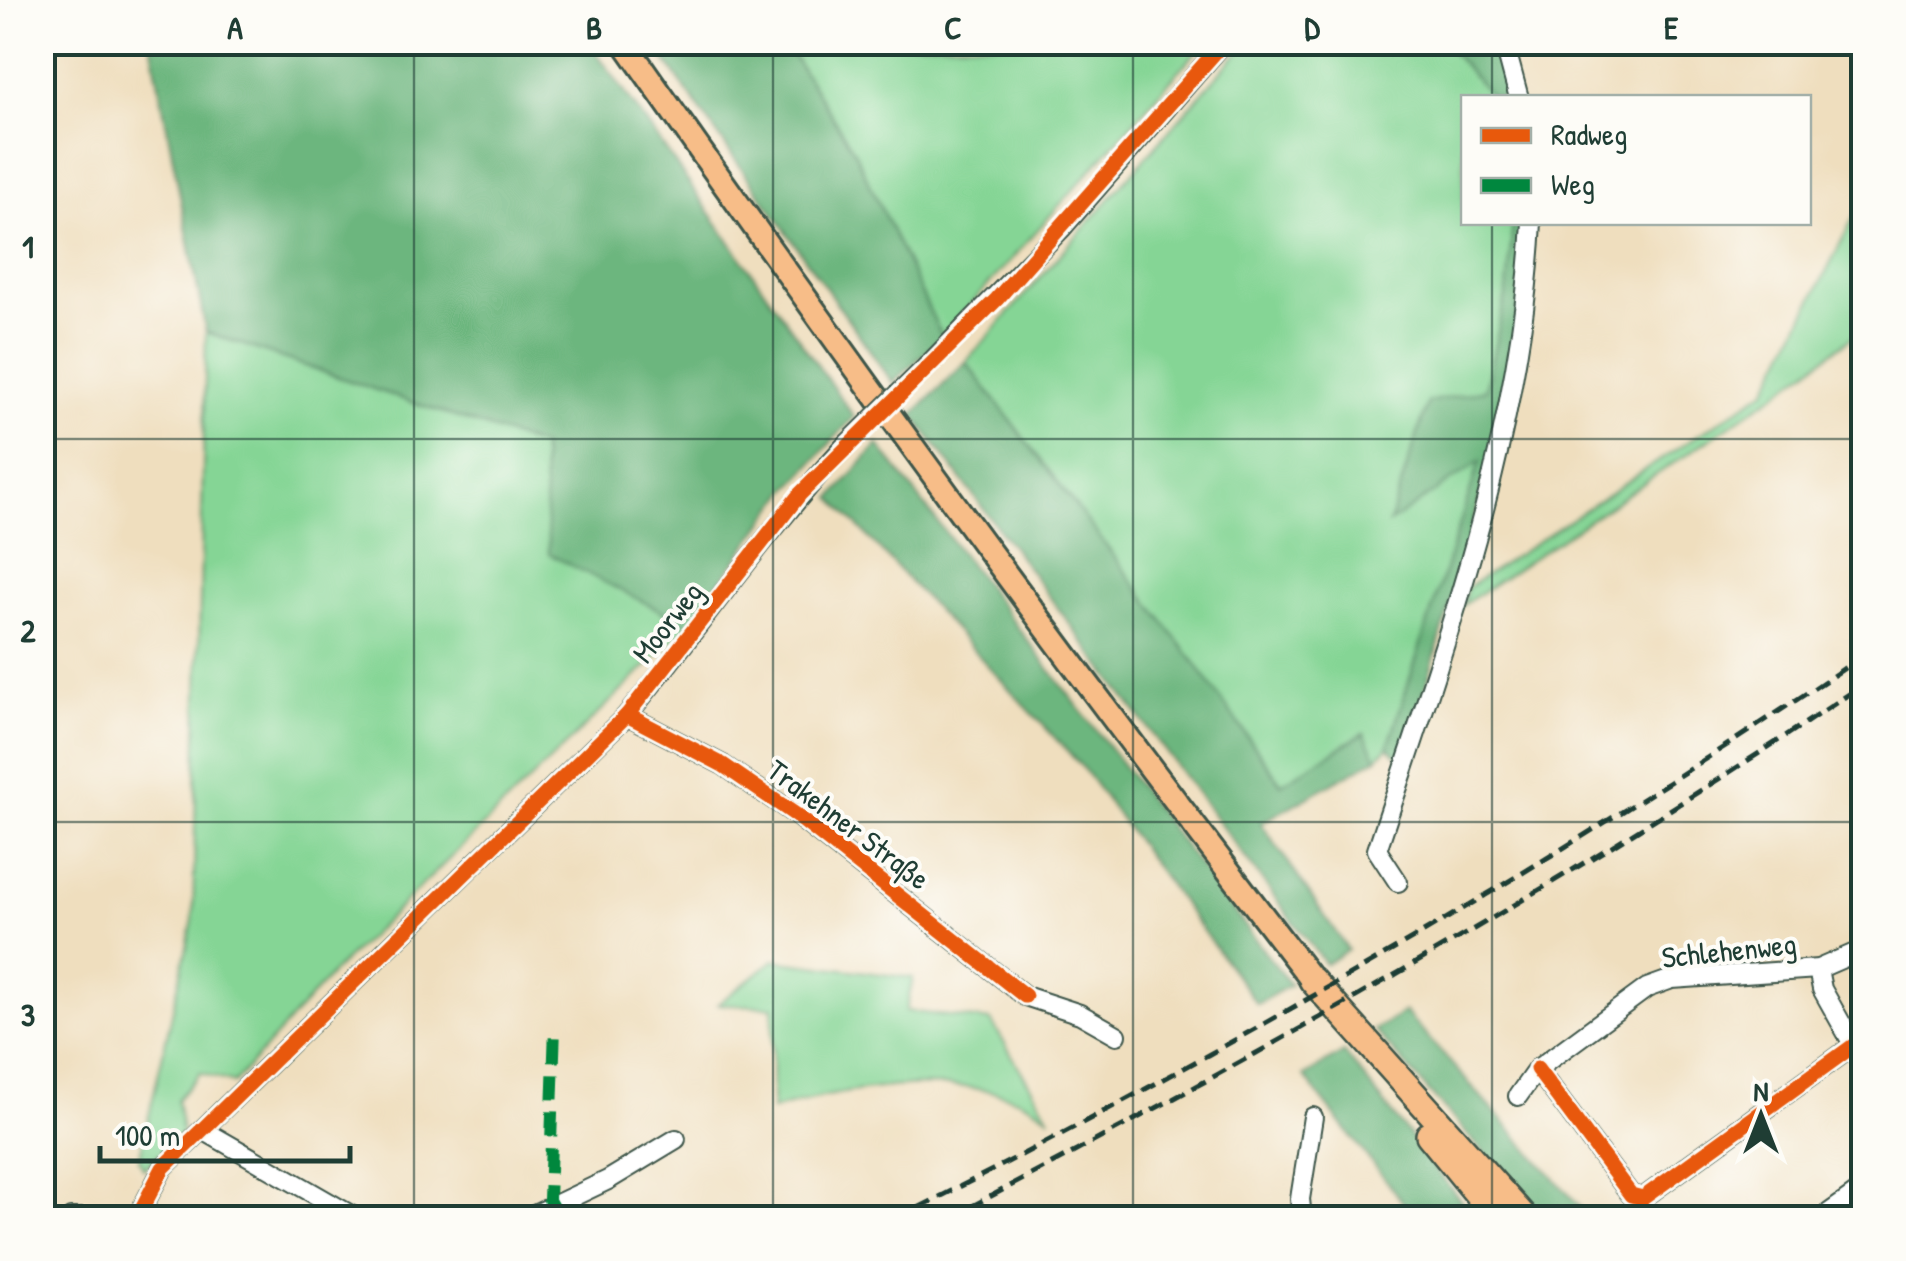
<svg xmlns="http://www.w3.org/2000/svg" width="1906" height="1261" font-family="'Patrick Hand',sans-serif">
<style>
.green{fill:#85d595;stroke:#528964;stroke-width:2.5}
.forest{fill:#6cb67e;stroke:#467a59;stroke-width:2.5}
.lines{fill:none;stroke-linecap:round;stroke-linejoin:round}
.minor-casing{stroke:#3e5549;stroke-width:22}
.major-casing{stroke:#3e5549;stroke-width:28}
.highway-casing{stroke:#3e5549;stroke-width:30}
.minor{stroke:#fff;stroke-width:18}
.major{stroke:#f7bd88;stroke-width:22}
.highway{stroke:#f7bd88;stroke-width:25}
.rail{stroke:#1f3d34;stroke-width:5;stroke-dasharray:15 8;stroke-linecap:butt}
.minor-bridge-casing{stroke:#3e5549;stroke-width:22;stroke-linecap:butt}
.minor-bridge{stroke:#fff;stroke-width:18}
.quiet{stroke:#00873e;stroke-width:12;stroke-dasharray:25 12;stroke-linecap:butt}
.cycleway-casing{stroke:#fdfcf7;stroke-width:21}
.cycleway{stroke:#e8590c;stroke-width:15}
.grid{fill:none;stroke:#1f3d34;stroke-width:2.5;stroke-opacity:0.55}
.labels{text-anchor:middle;dominant-baseline:central;stroke-width:8;stroke-linejoin:round;paint-order:stroke}
.street-label{font-size:30px;fill:#1f3d34;stroke:#fdfcf7}
.neatline{fill:none;stroke:#1f3d34;stroke-width:4}
.grid-label{font-size:32px;text-anchor:middle;font-weight:bold;fill:#1f3d34}
</style>
<rect width="100%" height="100%" fill="#fdfcf7"/>
<filter id="ink" filterUnits="userSpaceOnUse"><feTurbulence type="fractalNoise" baseFrequency=".01" numOctaves="2"/><feDisplacementMap in="SourceGraphic" scale="20" xChannelSelector="R" yChannelSelector="G"/><feConvolveMatrix kernelMatrix="1 2 1 2 8 2 1 2 1" color-interpolation-filters="sRGB"/></filter>
<filter id="wash" filterUnits="userSpaceOnUse"><feTurbulence type="fractalNoise" baseFrequency=".0048" numOctaves="4" result="noise"/><feDisplacementMap in="SourceGraphic" scale="40" xChannelSelector="R" yChannelSelector="G"/><feGaussianBlur stdDeviation="2.25" result="paint"/><feColorMatrix in="noise" values="0 0 0 0 0 0 0 0 0 0 0 0 0 0 0 0 0 1.4 0 .05"/><feComposite in="paint" operator="in"/></filter>
<g filter="url(#wash)">
<rect width="100%" height="100%" fill="#efdebe"/>
<g class="green">
<path d="M785 43H1204L942 337 854 151Z"/>
<path d="M1246 43H1444L1492 97 1464 98V222L1513 223 1507 291 1485 390 1428 402 1390 521 1481 459 1388 747 1377 758 1363 733 1282 784 1192 659 966 362Z"/>
<path d="M1863 199V329L1773 396 1463 605 1467 588 1766 390Z"/>
<path d="M206 332 541 446 550 553 689 625 333 972 234 1083 200 1073 177 1100 182 1133 144 1169 139 1160 193 920Z"/>
<path d="M774 960 913 978 906 1011 991 1021 1050 1118C985 1065 846 1087 772 1110L773 1007 718 1004Z"/>
</g>
<g class="forest">
<path d="M151 43H590L854 417 786 492 689 625 549 554 541 446 206 332Z"/>
<path d="M653 43H785L854 151 942 337 893 383Z"/>
<path d="M1444 43H1496L1510 97H1492Z"/>
<path d="M1513 223H1527C1515 409 1456 585 1403 762L1388 747 1480 461 1389 523 1428 402 1485 390 1507 291Z"/>
<path d="M966 362 1192 659 1281 784 1364 733 1377 758 1261 823 1348 950 1325 964 913 415Z"/>
<path d="M878 444 1290 985 1257 1004 1082 767 832 498Z"/>
<path d="M1405 1012 1590 1218H1542L1374 1030Z"/>
<path d="M1344 1052 1474 1218H1415L1304 1076Z"/>
</g>
</g>
<g filter="url(#ink)">
<g class="lines">
<g class="minor-casing">
<g id="minor">
<path d="M1504 42 1519 98"/>
<path d="M928 365 1062 228 1224 42"/>
<path d="M627 715 723 765 796 815 1025 996 1080 1014 1117 1035"/>
<path d="M1398 882 1377 850C1444 647 1521 438 1532 222"/>
<path d="M1818 969 1822 989 1864 1064"/>
<path d="M1537 1069 1631 1195 1643 1198 1853 1046"/>
<path d="M1518 1096 1537 1069 1647 988 1672 979 1818 969 1864 949"/>
<path d="M203 1130 356 1218"/>
<path d="M71 1218H118"/>
<path d="M137 1218 163 1168 627 715C700 627 765 532 843 448"/>
<path d="M528 1218 608 1180 676 1139"/>
<path d="M1302 1218 1300 1199 1313 1117"/>
<path d="M1822 1218 1864 1188"/>
</g>
</g>
<g class="major-casing">
<path id="major" d="M624 42C846 360 1075 672 1312 980"/>
</g>
<g class="highway-casing">
<g id="highway">
<path d="M1312 980 1525 1218"/>
<path d="M1429 1135 1497 1218"/>
</g>
</g>
<use href="#minor" class="minor"/>
<use href="#major" class="major"/>
<use href="#highway" class="highway"/>
<g class="rail">
<path d="M898 1218C1231 1051 1554 863 1864 655"/>
<path d="M949 1218C1262 1055 1571 881 1864 684"/>
</g>
<g class="minor-bridge-casing">
<path id="minor-bridge" d="M843 448 928 365"/>
</g>
<use href="#minor-bridge" class="minor-bridge"/>
<path class="quiet" d="M554 1209 549 1200 555 1027"/>
<g class="cycleway-casing">
<g id="cycleway">
<path d="M627 715 723 765 796 815 1025 996"/>
<path d="M1537 1069 1631 1195 1643 1198 1853 1046"/>
<path d="M137 1218 163 1168 627 715 800 494 997 299 1224 42"/>
</g>
</g>
<use href="#cycleway" class="cycleway"/>
</g>
</g>
<path class="grid" d="M414 42V1218M773 42V1218M1133 42V1218M1492 42V98M1492 222V1218M42 439H1864M42 822H1864"/>
<g class="labels">
<g class="street-label">
<text transform="translate(667 622) rotate(-52)">Moorweg</text>
<text transform="translate(849 824) rotate(37)">Trakehner Straße</text>
<text transform="translate(1729 950) rotate(-6)">Schlehenweg</text>
</g>
</g>
<rect width="1906" height="1261" fill="none" stroke="#fdfcf7" stroke-width="110"/>
<rect x="1461" y="95" width="350" height="130" fill="#fdfcf7" stroke="#a4b0a9" stroke-width="2.5"/>
<rect x="1481" y="128" width="50" height="15" fill="#e8590c" stroke="#a4b0a9" stroke-width="2.5"/>
<text x="1551" y="145" font-size="30" fill="#1f3d34">Radweg</text>
<rect x="1481" y="178" width="50" height="15" fill="#00873e" stroke="#a4b0a9" stroke-width="2.5"/>
<text x="1551" y="195" font-size="30" fill="#1f3d34">Weg</text>
<g transform="translate(1761 1116)" stroke="#fdfcf7" stroke-width="8" paint-order="stroke">
<path d="M0-8L18 38L0 25L-18 38Z" fill="#1f3d34"/>
<text y="-15" font-size="28" font-weight="bold" text-anchor="middle" fill="#1f3d34">N</text>
</g>
<path d="M100 1146v15h250v-15" fill="none" stroke="#1f3d34" stroke-width="5"/>
<text x="115" y="1146" font-size="30" fill="#1f3d34" stroke="#fdfcf7" stroke-width="8" paint-order="stroke">100 m</text>
<rect x="55" y="55" width="1796" height="1151" class="neatline"/>
<g class="grid-label">
<text x="235" y="39">A</text>
<text x="594" y="39">B</text>
<text x="953" y="39">C</text>
<text x="1312" y="39">D</text>
<text x="1671" y="39">E</text>
<text x="28" y="258">1</text>
<text x="28" y="642">2</text>
<text x="28" y="1026">3</text>
</g>
</svg>
